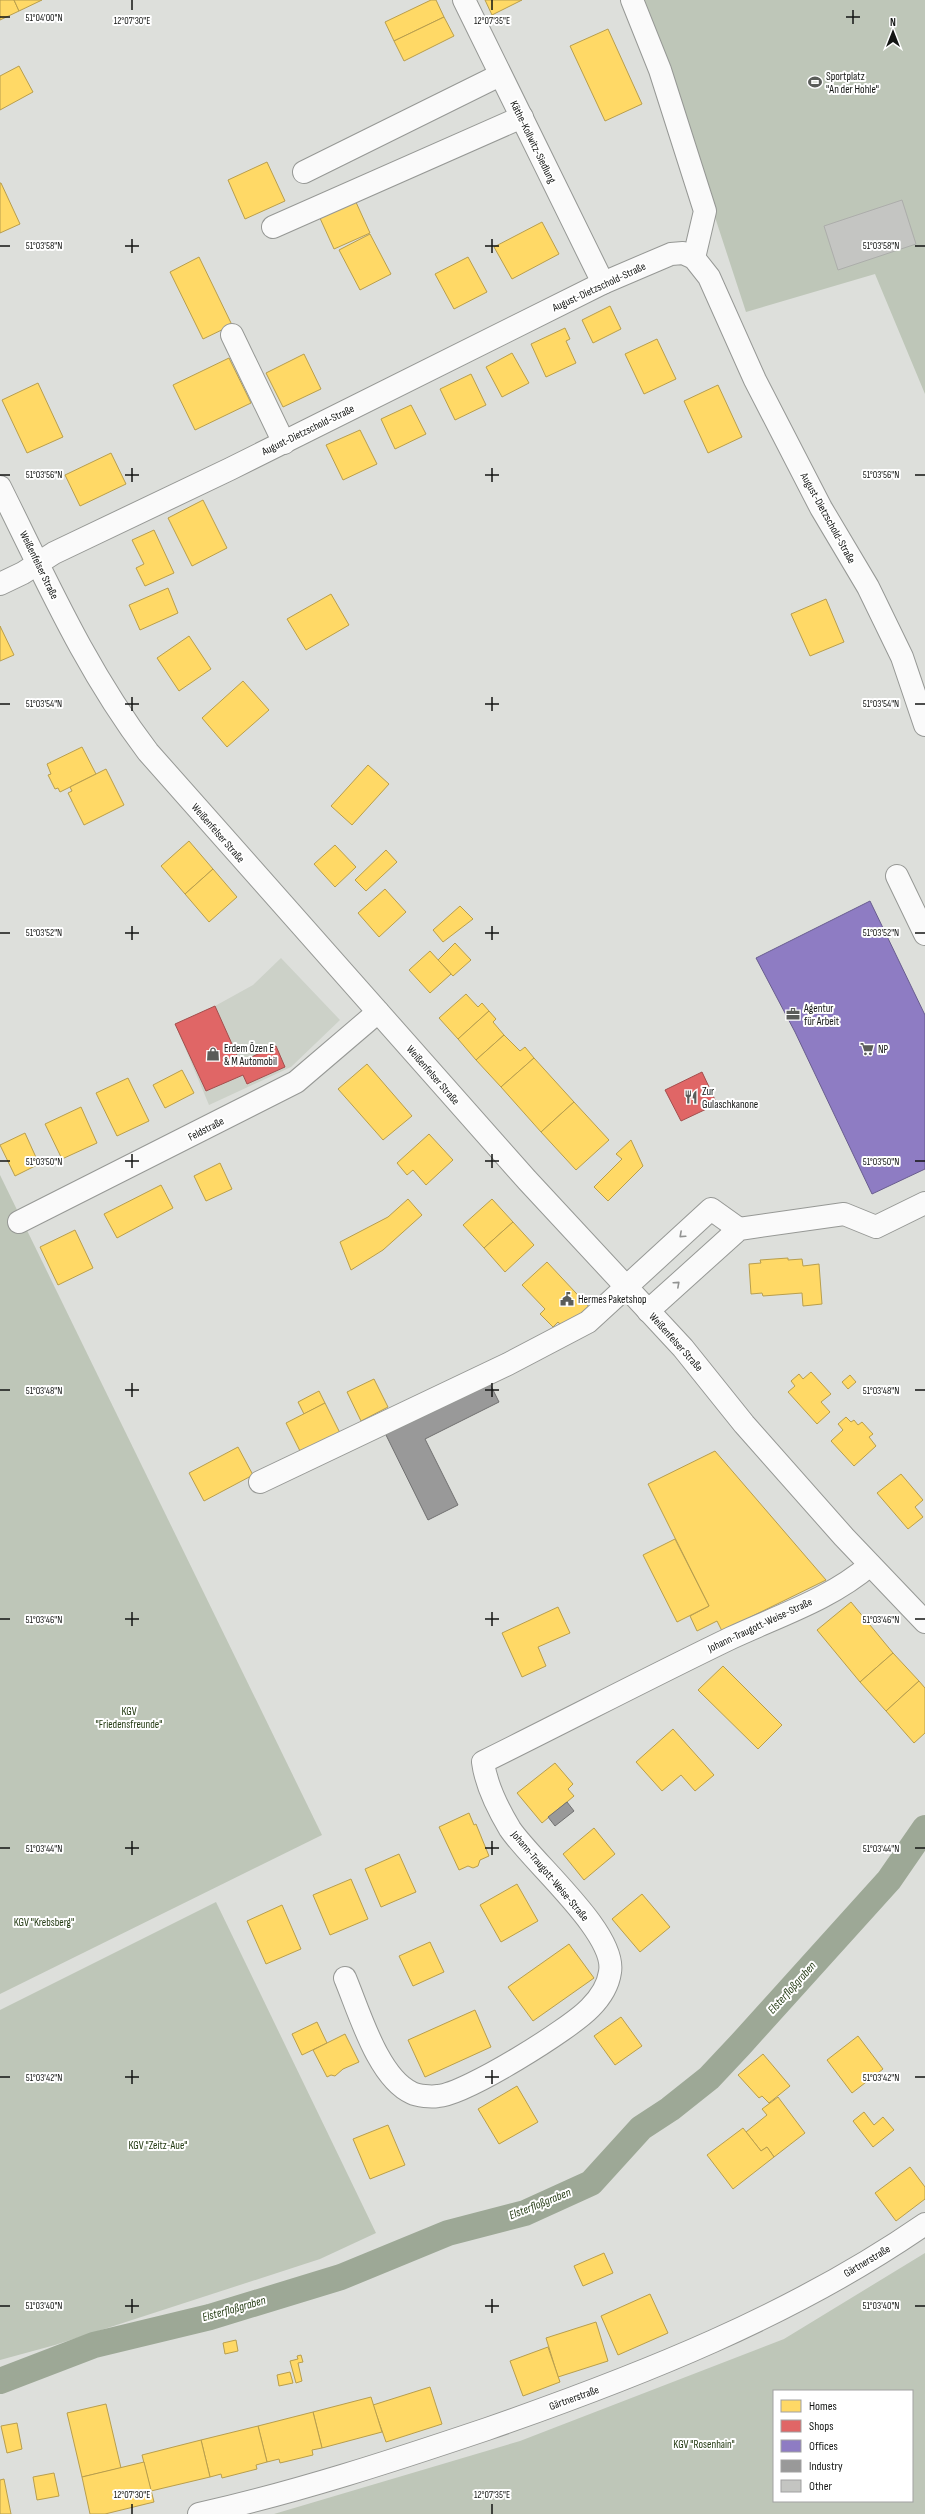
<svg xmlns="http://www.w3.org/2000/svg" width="925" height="2514" font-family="'Sofia Sans Condensed',sans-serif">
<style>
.built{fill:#ccd1c8}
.green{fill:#bec6b8;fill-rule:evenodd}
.homes{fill:#ffd966;stroke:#b89e4d}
.shops{fill:#e06666;stroke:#a24e4d}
.offices{fill:#8e7cc3;stroke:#695d8e}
.industry{fill:#999;stroke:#717171}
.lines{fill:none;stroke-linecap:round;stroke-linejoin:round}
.canal{stroke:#9da896;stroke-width:26}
.building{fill:#c4c5c2;stroke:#acadaa}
.minor-casing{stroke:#969895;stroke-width:24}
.minor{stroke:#fafafa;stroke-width:22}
.oneway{stroke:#929392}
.ticks{fill:none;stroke:#131513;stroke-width:1.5}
.labels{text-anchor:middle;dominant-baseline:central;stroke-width:4;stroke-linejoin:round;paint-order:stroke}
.poi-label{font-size:11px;fill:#131513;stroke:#fff;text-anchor:start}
.street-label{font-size:11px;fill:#131513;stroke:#fff}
.park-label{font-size:11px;fill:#243b13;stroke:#fff}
.water-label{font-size:12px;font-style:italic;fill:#273e16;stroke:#fff}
.ticks-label{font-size:10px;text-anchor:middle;fill:#131513;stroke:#fff;stroke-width:4;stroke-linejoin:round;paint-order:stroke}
</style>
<rect width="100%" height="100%" fill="#dddfdb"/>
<path class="built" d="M281 958 340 1020 291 1067 209 1105 175 1024 215 1006 253 985Z"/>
<g class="green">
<path d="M644 0H925V394L875 274 746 312Z"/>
<path d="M0 1175 322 1835 0 1994Z"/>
<path d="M216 1902 376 2233 320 2259 55 2345 0 2360V2010Z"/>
<path d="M925 2253V2514H274L520 2441 784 2339ZM774 2391H912V2501H774Z"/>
</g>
<g class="homes">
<path d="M0 0H14L19 11 0 20Z"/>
<path d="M14 0H42L19 11Z"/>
<path d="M431 0H436L444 17 394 41 385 22Z"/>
<path d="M485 0H522L492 15Z"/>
<path d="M444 17 454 36 404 61 394 41Z"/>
<path d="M608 29 642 104 605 121 570 46Z"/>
<path d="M19 66 33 92 0 110V76Z"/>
<path d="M267 162 285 201 245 219 228 180Z"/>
<path d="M1 183 20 224 0 233V183Z"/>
<path d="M355 200 370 233 334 249 319 216Z"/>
<path d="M542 222 559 254 512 279 494 247Z"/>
<path d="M370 234 391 274 360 290 339 250Z"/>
<path d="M199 257 232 325 203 339 170 272Z"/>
<path d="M468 257 487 292 454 309 435 274Z"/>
<path d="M610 306 621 329 593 343 582 320Z"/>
<path d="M565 328 570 339 566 341 576 363 546 377 531 344Z"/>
<path d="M657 339 676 379 644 394 625 354Z"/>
<path d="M512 353 529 383 502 397 486 367Z"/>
<path d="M304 354 321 389 283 407 266 373Z"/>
<path d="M229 358 251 403 195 430 173 385Z"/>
<path d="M471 374 486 405 455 420 440 389Z"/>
<path d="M38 383 63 437 27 453 2 400Z"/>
<path d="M718 385 742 437 708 453 684 401Z"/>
<path d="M411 405 426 434 395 449 381 419Z"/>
<path d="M360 430 377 464 343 480 326 445Z"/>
<path d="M111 453 126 484 80 506 65 475Z"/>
<path d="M203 500 227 548 192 566 168 518Z"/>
<path d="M154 530 174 573 145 586 136 568 144 564 132 540Z"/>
<path d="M168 588 178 613 140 630 129 605Z"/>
<path d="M331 594 349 625 306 650 287 619Z"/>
<path d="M826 599 844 642 810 656 791 614Z"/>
<path d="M0 626 14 655 0 661Z"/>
<path d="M189 636 211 669 179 691 157 658Z"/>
<path d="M243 681 269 710 227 747 202 718Z"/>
<path d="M82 747 96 774 60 792 58 788 55 789 48 775 51 774 47 764Z"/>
<path d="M368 765 389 784 352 825 331 806Z"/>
<path d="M106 769 124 805 84 825 68 793 72 791 70 787Z"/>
<path d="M189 841 213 869 185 894 161 866Z"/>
<path d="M335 845 356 867 335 887 314 864Z"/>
<path d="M386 850 397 862 366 891 355 880Z"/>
<path d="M213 869 237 897 209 922 185 894Z"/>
<path d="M385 889 406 912 379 937 358 913Z"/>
<path d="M460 906 473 919 443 942 433 930Z"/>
<path d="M455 943 471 960 453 976 438 960Z"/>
<path d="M430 951 451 974 430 993 409 970Z"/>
<path d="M466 994 478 1007 482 1003 489 1011 458 1039 439 1018Z"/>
<path d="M489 1011 496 1019 493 1022 504 1035 476 1060 458 1039Z"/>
<path d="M504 1035 520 1051 525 1047 534 1058 501 1087 476 1060Z"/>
<path d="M534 1058 574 1102 541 1132 501 1087Z"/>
<path d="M367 1064 412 1116 383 1140 338 1089Z"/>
<path d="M182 1070 194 1093 165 1108 153 1085Z"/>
<path d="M128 1078 149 1121 117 1136 96 1093Z"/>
<path d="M574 1102 609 1140 576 1170 541 1132Z"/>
<path d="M81 1107 97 1143 62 1159 45 1124Z"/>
<path d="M25 1133 39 1164 15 1176 0 1145Z"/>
<path d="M429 1134 453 1160 426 1185 413 1170 407 1175 397 1163Z"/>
<path d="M631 1140 643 1166 608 1201 594 1187 622 1159 616 1154Z"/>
<path d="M220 1163 232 1189 206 1201 194 1176Z"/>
<path d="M161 1185 173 1208 117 1238 104 1214Z"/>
<path d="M408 1199 422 1215 383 1250 351 1270 340 1242 388 1217Z"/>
<path d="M492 1199 513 1222 484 1248 463 1225Z"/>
<path d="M513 1222 534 1245 505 1272 484 1248Z"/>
<path d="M75 1230 93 1268 58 1285 40 1247Z"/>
<path d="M788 1258V1260L802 1259 803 1266 819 1264 822 1304 803 1306 802 1293 763 1296 762 1293 751 1294 749 1264 761 1263 760 1260Z"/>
<path d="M547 1262 590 1308 566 1331 558 1322 553 1327 540 1314 545 1309 522 1285Z"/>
<path d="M811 1372 831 1394 821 1402 830 1412 817 1424 788 1392 795 1386 791 1381 799 1374 803 1379Z"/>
<path d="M850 1375 856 1382 848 1389 842 1382Z"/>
<path d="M374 1379 388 1407 361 1421 347 1392Z"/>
<path d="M319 1391 325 1403 304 1414 298 1402Z"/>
<path d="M325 1403 340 1433 301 1453 286 1423Z"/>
<path d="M846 1417 851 1422 854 1420 858 1425 862 1422 873 1434 869 1437 876 1446 854 1466 831 1441 843 1430 838 1424Z"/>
<path d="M238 1447 253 1475 204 1501 189 1473Z"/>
<path d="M715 1451 826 1580 722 1631 717 1621 697 1631 690 1616 709 1606 648 1484Z"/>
<path d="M901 1474 923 1500 915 1507 923 1517 908 1529 877 1493Z"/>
<path d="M675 1539 709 1606 677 1622 643 1555Z"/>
<path d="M851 1602 893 1653 860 1682 817 1630Z"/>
<path d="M558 1607 570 1633 538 1647 546 1666 522 1677 502 1633Z"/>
<path d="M893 1653 919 1681 886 1711 860 1682Z"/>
<path d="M723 1666 782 1725 758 1749 698 1690Z"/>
<path d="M919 1681 925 1688V1733L914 1743 886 1711Z"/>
<path d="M673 1729 714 1775 695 1791 681 1775 662 1791 636 1762Z"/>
<path d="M555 1763 573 1784 568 1789 574 1796 542 1823 517 1793Z"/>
<path d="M469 1813 474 1825 476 1824 489 1856 480 1860 478 1866 473 1868 468 1866 459 1870 439 1827Z"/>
<path d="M594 1828 615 1854 584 1880 563 1854Z"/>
<path d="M399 1854 416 1892 381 1907 365 1869Z"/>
<path d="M351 1879 368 1919 330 1935 313 1895Z"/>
<path d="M517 1884 538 1921 501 1942 480 1905Z"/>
<path d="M642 1894 670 1927 640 1952 612 1919Z"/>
<path d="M282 1905 301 1949 266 1964 247 1921Z"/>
<path d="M430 1942 444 1972 413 1986 399 1956Z"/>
<path d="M569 1944 594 1978 533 2021 508 1987Z"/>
<path d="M475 2010 491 2047 425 2077 408 2040Z"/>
<path d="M621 2017 642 2046 615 2065 594 2036Z"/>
<path d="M317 2022 327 2043 302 2055 292 2034Z"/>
<path d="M345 2034 359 2062 343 2069 335 2076 331 2075 327 2077 313 2050Z"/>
<path d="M858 2036 883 2069 852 2093 827 2060Z"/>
<path d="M763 2054 790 2086 769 2103 762 2096 759 2098 738 2075Z"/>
<path d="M517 2086 538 2122 499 2144 478 2109Z"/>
<path d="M778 2097 805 2133 774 2157 767 2147 761 2151 746 2132 767 2115 762 2109Z"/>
<path d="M864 2112 874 2125 883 2117 894 2130 873 2147 853 2121Z"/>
<path d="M388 2125 405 2165 370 2179 353 2139Z"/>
<path d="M743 2128 761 2151 767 2147 774 2157 733 2189 707 2155Z"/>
<path d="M910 2167 925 2187V2199L896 2221 875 2193Z"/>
<path d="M604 2253 613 2273 583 2286 574 2266Z"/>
<path d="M650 2294 668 2333 618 2355 601 2316Z"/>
<path d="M596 2322 608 2361 558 2377 546 2338Z"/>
<path d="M236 2340 238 2351 225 2354 223 2343Z"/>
<path d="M548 2347 560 2382 523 2396 510 2361Z"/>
<path d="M301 2355 303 2362 298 2363 302 2381 296 2383 290 2361 298 2359 297 2356Z"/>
<path d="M290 2372 293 2383 279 2386 277 2375Z"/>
<path d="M430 2387 442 2424 386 2442 373 2405Z"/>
<path d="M371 2397 382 2432 322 2448 313 2412Z"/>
<path d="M106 2404 121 2468 82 2477 67 2413Z"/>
<path d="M313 2412 322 2448 312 2450 313 2455 280 2463 279 2459 267 2462 258 2426Z"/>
<path d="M17 2423 22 2449 7 2453 1 2426Z"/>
<path d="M258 2426 267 2462 256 2465 257 2469 222 2478 221 2474 210 2477 201 2440Z"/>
<path d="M201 2440 210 2477 151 2491 142 2455Z"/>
<path d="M144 2462 154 2502 105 2514H90L82 2477Z"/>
<path d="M54 2473 59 2496 37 2500 33 2477Z"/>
<path d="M4 2479 11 2514H0V2480Z"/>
</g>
<g class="shops">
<path d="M215 1006 240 1062 276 1046 285 1067 247 1084 243 1075 206 1091 175 1024Z"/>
<path d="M702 1072 717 1104 681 1121 665 1090Z"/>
</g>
<path class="offices" d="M870 901 925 1015V1169L872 1194 795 1032 756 958Z"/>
<g class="industry">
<path d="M489 1382 499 1402 425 1439 458 1505 428 1520 385 1433Z"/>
<path d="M567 1802 574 1811 555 1826 548 1817Z"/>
</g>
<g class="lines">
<path class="canal" d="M0 2381 94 2345 210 2317 341 2277 448 2233 525 2213 591 2183 641 2128 670 2109 709 2078 740 2045 889 1880 925 1828"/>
</g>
<path class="building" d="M902 200 916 244 838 270 824 226Z"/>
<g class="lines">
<g class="minor-casing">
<g id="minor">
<path d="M464 0 603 283"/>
<path d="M632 0 660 70 705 211 694 258"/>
<path d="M304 172 500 75"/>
<path d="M273 227 522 117"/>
<path d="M232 335 284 443"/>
<path d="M0 487C46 579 85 669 148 752L527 1180 683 1348 744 1424 844 1537 925 1622"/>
<path d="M0 584 23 573 54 553 230 469 603 283 671 254 683 253 694 258 709 277 755 380 821 508 868 587 902 657 925 725"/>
<path d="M897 876 925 934"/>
<path d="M19 1222 296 1082 378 1012"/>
<path d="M648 1311 739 1229 844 1214 876 1227 925 1203"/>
<path d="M260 1482 508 1364 588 1322 711 1209 739 1229"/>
<path d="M345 1978C359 2011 378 2078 412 2093 418 2096 431 2097 438 2096 466 2094 570 2029 590 2008 600 1998 608 1986 610 1972 617 1933 532 1862 510 1829 498 1809 486 1785 483 1762 566 1721 648 1678 731 1638 778 1616 831 1599 870 1565"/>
<path d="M199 2514C297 2492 392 2461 487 2429 639 2376 792 2316 925 2224"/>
</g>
</g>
<use href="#minor" class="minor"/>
</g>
<defs><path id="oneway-chevron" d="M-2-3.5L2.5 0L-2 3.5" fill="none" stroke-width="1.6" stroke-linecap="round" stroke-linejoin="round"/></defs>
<g class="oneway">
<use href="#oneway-chevron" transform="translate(682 1235) rotate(138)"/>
<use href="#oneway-chevron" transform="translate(677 1284) rotate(-42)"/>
</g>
<path class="ticks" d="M132 0V10M492 0V10M853 10V24M0 17H10M846 17H860M132 239V253M492 239V253M0 246H10M125 246H139M485 246H499M915 246H925M132 468V482M492 468V482M0 475H10M125 475H139M485 475H499M915 475H925M132 697V711M492 697V711M0 704H10M125 704H139M485 704H499M915 704H925M132 926V940M492 926V940M0 933H10M125 933H139M485 933H499M915 933H925M132 1154V1168M492 1154V1168M0 1161H10M125 1161H139M485 1161H499M915 1161H925M132 1383V1397M492 1383V1397M0 1390H10M125 1390H139M485 1390H499M915 1390H925M132 1612V1626M492 1612V1626M0 1619H10M125 1619H139M485 1619H499M915 1619H925M132 1841V1855M492 1841V1855M0 1848H10M125 1848H139M485 1848H499M915 1848H925M132 2070V2084M492 2070V2084M0 2077H10M125 2077H139M485 2077H499M915 2077H925M132 2299V2313M492 2299V2313M0 2306H10M125 2306H139M485 2306H499M915 2306H925M132 2504V2514M492 2504V2514"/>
<defs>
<g id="stadium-bare" transform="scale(1.08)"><path d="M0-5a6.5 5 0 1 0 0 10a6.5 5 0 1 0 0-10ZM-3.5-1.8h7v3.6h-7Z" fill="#5a5c59" stroke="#fff" stroke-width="2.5" paint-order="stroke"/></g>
<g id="office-bare" transform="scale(1.08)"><path d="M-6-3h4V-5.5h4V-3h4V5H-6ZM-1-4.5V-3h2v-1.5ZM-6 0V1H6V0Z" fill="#5a5c59" stroke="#fff" stroke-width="2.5" paint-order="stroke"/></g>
<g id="supermarket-bare" transform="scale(1.08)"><path d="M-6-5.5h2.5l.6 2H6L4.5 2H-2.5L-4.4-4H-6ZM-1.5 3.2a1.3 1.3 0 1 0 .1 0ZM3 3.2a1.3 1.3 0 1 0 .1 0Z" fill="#5a5c59" stroke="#fff" stroke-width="2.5" paint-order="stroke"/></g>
<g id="shop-bare" transform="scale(1.08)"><path d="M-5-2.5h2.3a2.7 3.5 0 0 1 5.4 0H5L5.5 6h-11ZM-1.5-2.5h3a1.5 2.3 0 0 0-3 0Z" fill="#5a5c59" stroke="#fff" stroke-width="2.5" paint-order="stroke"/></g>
<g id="restaurant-bare" transform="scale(1.08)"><path d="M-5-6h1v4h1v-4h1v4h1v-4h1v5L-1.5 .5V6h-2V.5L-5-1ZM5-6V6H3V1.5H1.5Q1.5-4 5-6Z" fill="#5a5c59" stroke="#fff" stroke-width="2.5" paint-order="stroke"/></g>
<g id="civic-bare" transform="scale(1.08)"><path d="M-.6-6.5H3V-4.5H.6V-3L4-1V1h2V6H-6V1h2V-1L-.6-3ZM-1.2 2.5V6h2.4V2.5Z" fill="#5a5c59" stroke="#fff" stroke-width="2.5" paint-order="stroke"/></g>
</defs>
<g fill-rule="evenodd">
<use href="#stadium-bare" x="815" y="82"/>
<use href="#office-bare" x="793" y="1014"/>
<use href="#supermarket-bare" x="867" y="1049"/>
<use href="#shop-bare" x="213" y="1054"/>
<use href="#restaurant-bare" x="691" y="1097"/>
<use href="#civic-bare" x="567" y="1299"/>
</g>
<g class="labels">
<g class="poi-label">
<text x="826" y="76">Sportplatz<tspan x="826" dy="13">"An der Hohle"</tspan></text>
<text x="804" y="1008">Agentur<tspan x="804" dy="13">für Arbeit</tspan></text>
<text x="224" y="1048">Erdem Özen E<tspan x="224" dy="13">&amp; M Automobil</tspan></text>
<text x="878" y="1049">NP</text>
<text x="702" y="1091">Zur<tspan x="702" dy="13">Gulaschkanone</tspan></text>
<text x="578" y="1299">Hermes Paketshop</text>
</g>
<g class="street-label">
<text transform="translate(533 142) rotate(64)">Käthe-Kollwitz-Siedlung</text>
<text transform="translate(599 287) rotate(-25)">August-Dietzschold-Straße</text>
<text transform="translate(308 430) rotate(-26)">August-Dietzschold-Straße</text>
<text transform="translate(828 518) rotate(61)">August-Dietzschold-Straße</text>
<text transform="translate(39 565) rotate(64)">Weißenfelser Straße</text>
<text transform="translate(218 833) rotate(49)">Weißenfelser Straße</text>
<text transform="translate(433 1075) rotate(49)">Weißenfelser Straße</text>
<text transform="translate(206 1129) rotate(-27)">Feldstraße</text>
<text transform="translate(676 1342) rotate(48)">Weißenfelser Straße</text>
<text transform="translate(760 1625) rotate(-25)">Johann-Traugott-Weise-Straße</text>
<text transform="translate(550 1876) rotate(50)">Johann-Traugott-Weise-Straße</text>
<text transform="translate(867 2261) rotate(-31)">Gärtnerstraße</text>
<text transform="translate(574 2398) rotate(-20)">Gärtnerstraße</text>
</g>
<g class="park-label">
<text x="129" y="1711">KGV<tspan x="129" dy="13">"Friedensfreunde"</tspan></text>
<text x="44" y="1922">KGV "Krebsberg"</text>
<text x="158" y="2145">KGV "Zeitz-Aue"</text>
<text x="704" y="2444">KGV "Rosenhain"</text>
</g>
<g class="water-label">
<text transform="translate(792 1988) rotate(-48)">Elsterfloßgraben</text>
<text transform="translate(540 2204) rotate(-22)">Elsterfloßgraben</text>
<text transform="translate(234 2309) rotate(-16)">Elsterfloßgraben</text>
</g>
</g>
<g class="ticks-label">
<text x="44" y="21">51°04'00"N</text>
<text x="132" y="24">12°07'30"E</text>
<text x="492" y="24">12°07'35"E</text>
<text x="44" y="249">51°03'58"N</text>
<text x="881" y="249">51°03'58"N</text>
<text x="44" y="478">51°03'56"N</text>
<text x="881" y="478">51°03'56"N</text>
<text x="44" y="707">51°03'54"N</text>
<text x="881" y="707">51°03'54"N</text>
<text x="44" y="936">51°03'52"N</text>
<text x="881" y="936">51°03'52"N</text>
<text x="44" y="1165">51°03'50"N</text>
<text x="881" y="1165">51°03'50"N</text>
<text x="44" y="1394">51°03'48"N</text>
<text x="881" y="1394">51°03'48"N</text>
<text x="44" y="1623">51°03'46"N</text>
<text x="881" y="1623">51°03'46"N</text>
<text x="44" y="1852">51°03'44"N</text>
<text x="881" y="1852">51°03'44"N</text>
<text x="44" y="2081">51°03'42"N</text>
<text x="881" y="2081">51°03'42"N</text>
<text x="44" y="2309">51°03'40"N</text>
<text x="881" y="2309">51°03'40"N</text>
<text x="132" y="2498">12°07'30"E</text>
<text x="492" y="2498">12°07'35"E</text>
</g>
<rect x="773" y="2390" width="140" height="112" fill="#ffffff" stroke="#a1a1a1"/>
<rect x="781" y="2400" width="20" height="12" fill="#ffd966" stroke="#a1a1a1"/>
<text x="809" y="2410" font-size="12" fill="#131513">Homes</text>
<rect x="781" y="2420" width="20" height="12" fill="#e06666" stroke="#a1a1a1"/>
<text x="809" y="2430" font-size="12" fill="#131513">Shops</text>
<rect x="781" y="2440" width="20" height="12" fill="#8e7cc3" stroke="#a1a1a1"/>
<text x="809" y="2450" font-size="12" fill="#131513">Offices</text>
<rect x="781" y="2460" width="20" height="12" fill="#999999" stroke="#a1a1a1"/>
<text x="809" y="2470" font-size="12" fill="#131513">Industry</text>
<rect x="781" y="2480" width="20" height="12" fill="#c4c5c2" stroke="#a1a1a1"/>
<text x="809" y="2490" font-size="12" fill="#131513">Other</text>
<g transform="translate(893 32)" stroke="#ffffff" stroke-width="3" paint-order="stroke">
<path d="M0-3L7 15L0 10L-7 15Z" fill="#131513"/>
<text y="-6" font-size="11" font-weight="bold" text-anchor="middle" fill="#131513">N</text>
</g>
</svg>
